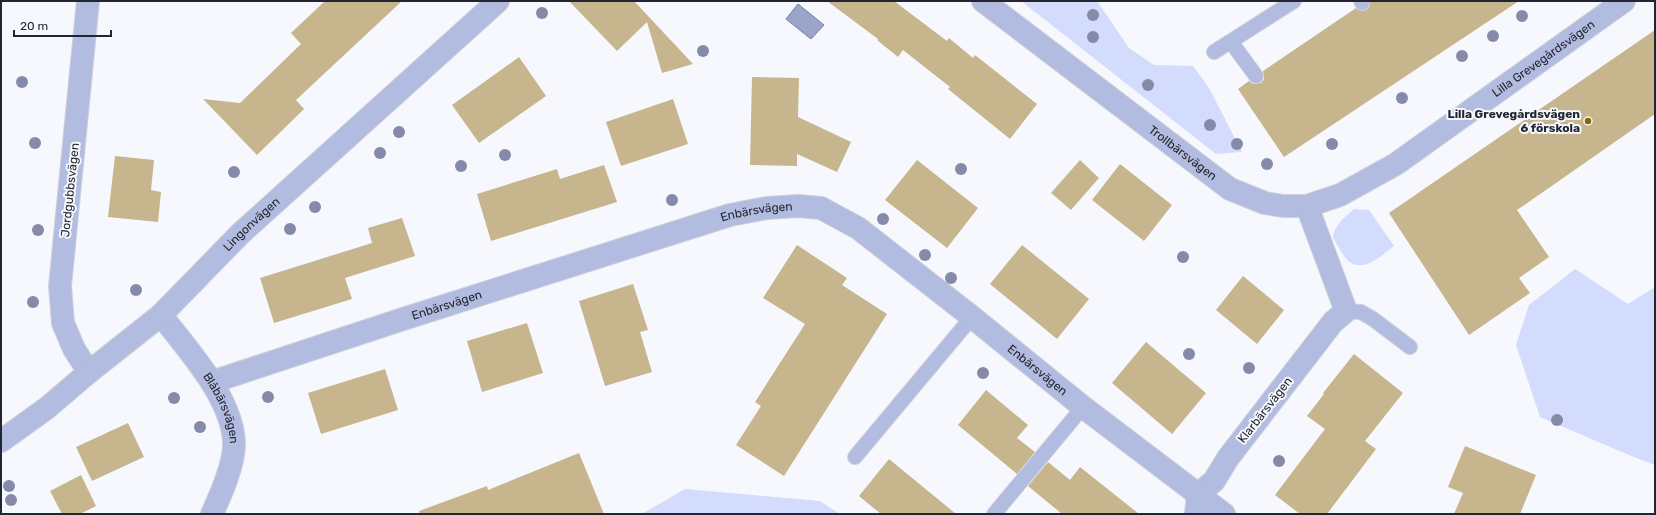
<svg xmlns="http://www.w3.org/2000/svg" width="1656" height="515" font-family="Rubik,sans-serif">
<style>
.green{fill:#d3dcfc}
.water{fill:#9ba5cc;stroke:#777f9d}
.building{fill:#c7b68d}
.lines{fill:none;stroke-linecap:round;stroke-linejoin:round}
.service-casing{stroke:#d0d2d9;stroke-width:16}
.minor-casing{stroke:#d0d2d9;stroke-width:24}
.service{stroke:#b2bbe0;stroke-width:14}
.minor{stroke:#b2bbe0;stroke-width:22}
.tree{fill:#858aa8}
.poi-dot{fill:#866600;stroke:#f6f8fe;stroke-width:1.5}
.labels{text-anchor:middle;dominant-baseline:central;stroke-width:4;stroke-linejoin:round;paint-order:stroke}
.street-label{font-size:12px;fill:#232630;stroke:#f6f8fe}
.poi-label{font-size:12px;font-weight:bold;fill:#232630;stroke:#f6f8fe;text-anchor:end}
</style>
<rect width="100%" height="100%" fill="#f6f8fe"/>
<g class="green">
<path d="M1021 1H1097L1129 48 1154 65 1193 66 1209 88 1242 152 1216 154Z"/>
<path d="M1354 209 1369 210 1394 246C1383 254 1368 270 1353 264 1344 260 1338 245 1333 238 1334 225 1345 217 1354 209Z"/>
<path d="M1575 269 1628 304 1655 287V465L1629 455 1540 417 1516 345 1529 305Z"/>
<path d="M685 489 820 501 840 514H642Z"/>
</g>
<path class="water" d="M798 4 824 25 811 39 786 19Z"/>
<g class="building">
<path d="M325 1H402L296 100 304 109 257 155 203 99 240 103 301 44 291 33Z"/>
<path d="M569 1H634L693 64 662 73 647 22 617 51Z"/>
<path d="M827 1H894L947 41 949 38 973 58 975 55 1037 104 1010 139 948 89 950 87 903 50 898 57 877 40 878 39Z"/>
<path d="M1370 1H1519L1284 157 1238 89 1249 81 1253 84 1261 83 1264 79 1263 71 1356 8 1361 11 1366 10 1369 7Z"/>
<path d="M1655 30V114L1517 210 1549 257 1519 278 1530 293 1469 335 1389 213Z"/>
<path d="M519 57 546 96 479 143 452 105Z"/>
<path d="M752 77 799 78 798 117 851 142 837 172 797 154V166L750 165Z"/>
<path d="M673 99 688 144 621 166 606 122Z"/>
<path d="M115 156 154 160 151 190 161 192 158 222 108 217Z"/>
<path d="M917 160 978 208 947 248 885 200Z"/>
<path d="M1080 160 1099 178 1071 210 1051 193Z"/>
<path d="M1120 164 1172 205 1144 241 1092 200Z"/>
<path d="M604 165 617 202 491 241 477 194 557 169 560 179Z"/>
<path d="M402 218 415 256 345 278 352 299 274 323 260 278 372 243 368 228Z"/>
<path d="M797 245 847 278 842 285 887 314 784 476 736 445 761 406 755 402 805 324 763 298Z"/>
<path d="M1022 245 1089 299 1057 339 990 284Z"/>
<path d="M1243 276 1284 310 1257 344 1216 310Z"/>
<path d="M633 284 648 330 640 332 652 372 605 386 579 301Z"/>
<path d="M527 323 543 373 482 392 467 341Z"/>
<path d="M1146 342 1206 393 1172 434 1112 383Z"/>
<path d="M1354 354 1403 393 1365 441 1376 449 1327 514H1300L1275 495 1325 429 1307 416 1324 394 1323 393Z"/>
<path d="M385 369 398 410 321 434 308 393Z"/>
<path d="M986 390 1028 425 1017 438 1035 452 1017 474 958 425Z"/>
<path d="M128 423 144 457 92 481 76 447Z"/>
<path d="M1465 446 1536 475 1520 514H1454L1463 493 1448 487Z"/>
<path d="M579 453 604 514H420L419 511 487 486 488 490Z"/>
<path d="M889 459 956 514H881L859 496Z"/>
<path d="M1048 462 1070 480 1080 467 1139 514H1062L1028 486Z"/>
<path d="M81 475 96 506 80 514H62L50 491Z"/>
</g>
<g class="lines">
<g class="service-casing">
<g id="service">
<path d="M1361 1 1362 3"/>
<path d="M1231 42 1256 76"/>
<path d="M1214 52 1294 1"/>
<path d="M1346 311 1361 312 1373 319 1410 347"/>
<path d="M855 457 972 317"/>
<path d="M994 514 1083 407"/>
</g>
</g>
<g class="minor-casing">
<g id="minor">
<path d="M88 1 60 286 63 323 74 349 89 372"/>
<path id="s1" d="M983 1 1230 189 1265 203 1283 206H1307L1346 311 1333 322 1228 458 1214 481 1198 494 1196 514"/>
<path id="s2" d="M1307 206 1340 195 1396 164 1624 1"/>
<path id="s3" d="M161 315C187 349 231 396 234 441 235 463 221 494 212 514"/>
<path id="s4" d="M212 382 400 320 730 215 767 208 798 206 821 208 858 228 972 317 1083 407 1224 514"/>
<path id="s5" d="M1 441 47 408 89 372 161 315 240 234 498 1"/>
</g>
</g>
<use href="#service" class="service"/>
<use href="#minor" class="minor"/>
</g>
<g class="tree">
<circle cx="542" cy="13" r="6"/>
<circle cx="1093" cy="15" r="6"/>
<circle cx="1522" cy="16" r="6"/>
<circle cx="1493" cy="36" r="6"/>
<circle cx="1093" cy="37" r="6"/>
<circle cx="703" cy="51" r="6"/>
<circle cx="1462" cy="56" r="6"/>
<circle cx="22" cy="82" r="6"/>
<circle cx="1148" cy="85" r="6"/>
<circle cx="1402" cy="98" r="6"/>
<circle cx="1210" cy="125" r="6"/>
<circle cx="399" cy="132" r="6"/>
<circle cx="35" cy="143" r="6"/>
<circle cx="1237" cy="144" r="6"/>
<circle cx="1332" cy="144" r="6"/>
<circle cx="380" cy="153" r="6"/>
<circle cx="505" cy="155" r="6"/>
<circle cx="1267" cy="164" r="6"/>
<circle cx="461" cy="166" r="6"/>
<circle cx="961" cy="169" r="6"/>
<circle cx="234" cy="172" r="6"/>
<circle cx="672" cy="200" r="6"/>
<circle cx="315" cy="207" r="6"/>
<circle cx="883" cy="219" r="6"/>
<circle cx="290" cy="229" r="6"/>
<circle cx="38" cy="230" r="6"/>
<circle cx="925" cy="255" r="6"/>
<circle cx="1183" cy="257" r="6"/>
<circle cx="951" cy="278" r="6"/>
<circle cx="136" cy="290" r="6"/>
<circle cx="33" cy="302" r="6"/>
<circle cx="1189" cy="354" r="6"/>
<circle cx="1249" cy="368" r="6"/>
<circle cx="983" cy="373" r="6"/>
<circle cx="268" cy="397" r="6"/>
<circle cx="174" cy="398" r="6"/>
<circle cx="1557" cy="420" r="6"/>
<circle cx="200" cy="427" r="6"/>
<circle cx="1279" cy="461" r="6"/>
<circle cx="9" cy="486" r="6"/>
<circle cx="11" cy="500" r="6"/>
</g>
<circle class="poi-dot" cx="1588" cy="121" r="4"/>
<g class="labels">
<g class="street-label">
<text stroke="none"><textPath href="#s2" startOffset="280">Lilla Grevegårdsvägen</textPath></text>
<text stroke="none"><textPath href="#s1" startOffset="251">Trollbärsvägen</textPath></text>
<text transform="translate(70 190) rotate(-84)">Jordgubbsvägen</text>
<text stroke="none"><textPath href="#s4" startOffset="571">Enbärsvägen</textPath></text>
<text stroke="none"><textPath href="#s5" startOffset="332">Lingonvägen</textPath></text>
<text stroke="none"><textPath href="#s4" startOffset="247">Enbärsvägen</textPath></text>
<text stroke="none"><textPath href="#s4" startOffset="907">Enbärsvägen</textPath></text>
<text stroke="none"><textPath href="#s3" startOffset="112">Blåbärsvägen</textPath></text>
<text transform="translate(1265 410) rotate(-52)">Klarbärsvägen</text>
</g>
<g class="poi-label">
<text x="1580" y="114">Lilla Grevegårdsvägen<tspan x="1580" dy="14">6 förskola</tspan></text>
</g>
</g>
<rect width="1656" height="515" fill="none" stroke="#232630" stroke-width="4"/>
<path d="M14 30v6h97v-6" fill="none" stroke="#232630" stroke-width="2"/>
<text x="20" y="30" font-size="12" fill="#232630" stroke="#f6f8fe" stroke-width="3" paint-order="stroke">20 m</text>
</svg>
